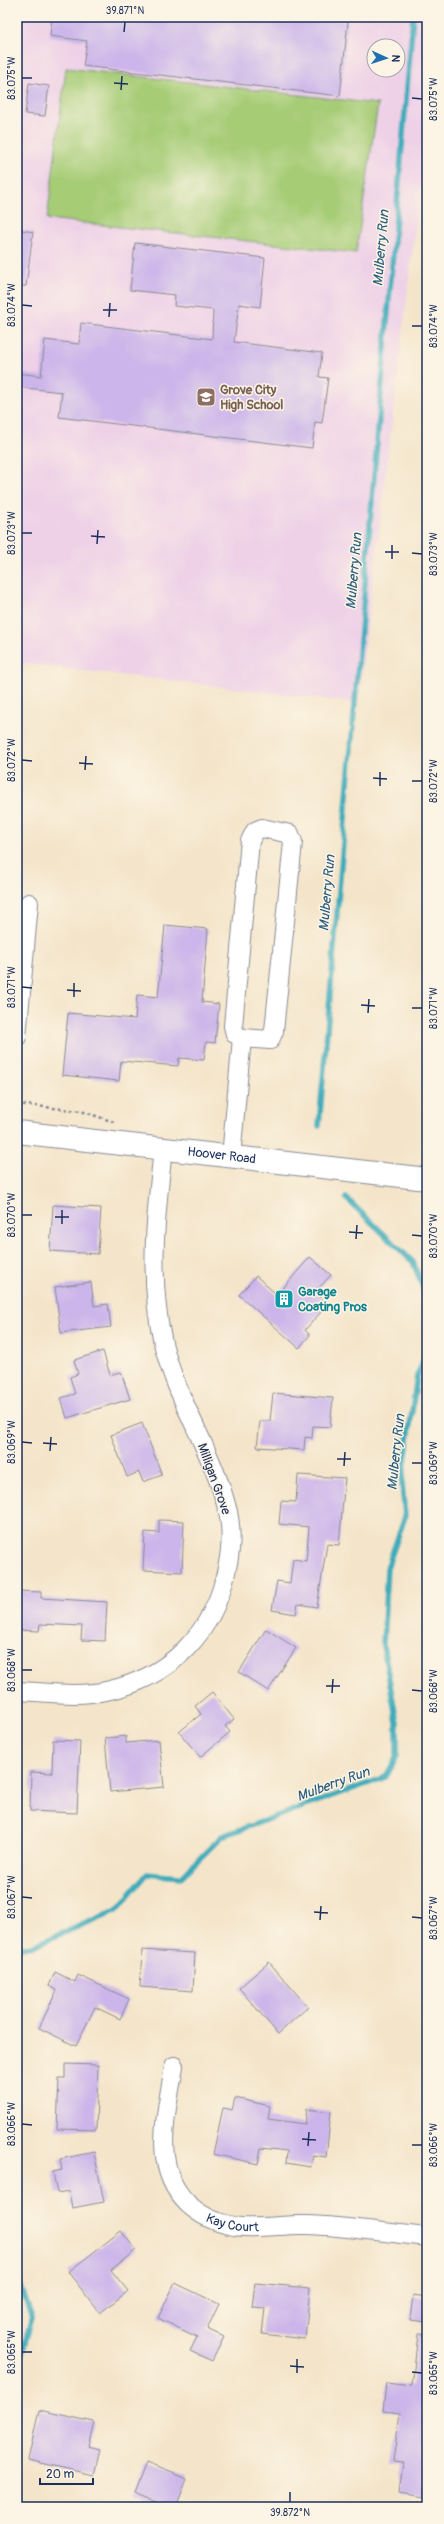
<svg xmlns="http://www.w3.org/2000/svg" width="444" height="2524" font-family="Pangolin,sans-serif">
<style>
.built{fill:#eed0e7;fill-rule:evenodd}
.green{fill:#a6cc76;stroke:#607e6a}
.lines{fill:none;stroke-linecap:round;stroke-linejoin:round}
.stream{stroke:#3eacbb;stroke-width:5.5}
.building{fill:#ccb5ea}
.minor-casing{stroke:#888a94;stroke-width:20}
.major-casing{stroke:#888a94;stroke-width:24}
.path{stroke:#888a94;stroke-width:2.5;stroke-dasharray:3 3;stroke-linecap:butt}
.minor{stroke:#fff;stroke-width:18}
.major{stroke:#fff;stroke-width:22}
.ticks{fill:none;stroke:#1b2f5e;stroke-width:1.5}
.labels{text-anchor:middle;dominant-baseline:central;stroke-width:3;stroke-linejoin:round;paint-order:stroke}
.education-label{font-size:13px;font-weight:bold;fill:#785e54;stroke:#fcf5e5;text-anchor:start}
.street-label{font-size:13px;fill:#1b2f5e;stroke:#fcf5e5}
.culture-label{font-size:13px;font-weight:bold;fill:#0d838f;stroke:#fcf5e5;text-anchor:start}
.water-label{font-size:14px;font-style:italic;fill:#275b7f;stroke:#fcf5e5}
.neatline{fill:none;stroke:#1b2f5e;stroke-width:1.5}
.ticks-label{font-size:10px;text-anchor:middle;fill:#1b2f5e}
</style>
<rect width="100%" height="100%" fill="#fcf5e5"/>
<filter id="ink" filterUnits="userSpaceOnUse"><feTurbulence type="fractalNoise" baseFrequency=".025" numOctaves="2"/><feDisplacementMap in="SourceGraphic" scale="8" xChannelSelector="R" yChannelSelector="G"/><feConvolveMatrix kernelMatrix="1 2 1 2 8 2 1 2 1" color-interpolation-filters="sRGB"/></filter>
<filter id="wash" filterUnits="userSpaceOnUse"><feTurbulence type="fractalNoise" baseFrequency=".012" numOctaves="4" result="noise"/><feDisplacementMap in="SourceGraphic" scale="16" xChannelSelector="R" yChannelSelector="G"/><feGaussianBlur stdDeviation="0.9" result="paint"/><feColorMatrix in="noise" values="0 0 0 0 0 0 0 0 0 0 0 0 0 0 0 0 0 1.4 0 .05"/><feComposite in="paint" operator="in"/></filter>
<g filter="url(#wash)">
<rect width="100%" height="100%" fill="#f4e5ca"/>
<path class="built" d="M17 17H427V132L358 703 17 663ZM374 46H398V70H374Z"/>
<path class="green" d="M66 68 378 104 356 253 47 219Z"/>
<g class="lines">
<g class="stream">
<path d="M319 1126 413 17"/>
<path d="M346 1198 413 1262 427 1298"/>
<path d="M17 1949 33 1946 117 1910 147 1874 181 1877 222 1836 386 1777 397 1756V1723L383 1645 387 1568 405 1517 402 1483 417 1376 427 1352"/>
<path d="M17 2275 32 2318 21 2356 17 2359"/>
</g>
</g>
<g id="blocks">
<g class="building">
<path d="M52 17H309L348 22 340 96 83 66 87 41 50 36Z"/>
<path d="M29 83 49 86 45 116 25 114Z"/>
<path d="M17 229 33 232 26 286H17Z"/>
<path d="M135 243 265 258 260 307 239 304 234 342 322 353 319 377 328 378 322 423 315 422 312 448 59 417 62 392 17 387V373L41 376 45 340 79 344 81 323 212 339 213 310 174 306 175 295 130 290Z"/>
<path d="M165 925 208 929 202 1002 219 1004 215 1043 206 1042 204 1060 179 1058 178 1066 121 1061 119 1081 62 1075 68 1013 135 1019 137 995 158 997Z"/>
<path d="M53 1205 101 1208 98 1254 50 1251Z"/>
<path d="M310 1257 331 1275 315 1292 328 1304 305 1330 310 1335 299 1348 239 1295 256 1276 277 1295Z"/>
<path d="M91 1282 94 1306 108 1304 111 1327 61 1333 55 1287Z"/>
<path d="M103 1351 110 1375 121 1372 130 1399 67 1418 61 1398 75 1394 70 1377 78 1374 74 1360Z"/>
<path d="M273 1393 333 1398 330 1427 313 1426 312 1438 305 1437 304 1450 257 1447 260 1421H270Z"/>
<path d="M142 1423 162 1475 143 1482 139 1472 127 1477 111 1435Z"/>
<path d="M298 1475 345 1478 339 1545 327 1544 317 1607 298 1604 296 1614 272 1610 277 1581 290 1583 293 1559 306 1561 309 1527 279 1524 281 1501 296 1502Z"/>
<path d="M159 1520 184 1521 182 1572 143 1570 145 1532 159 1533Z"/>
<path d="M17 1591 41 1592V1598L107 1602 105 1641 81 1640 82 1626 40 1624 39 1631 17 1630Z"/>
<path d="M266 1629 296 1648 268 1691 239 1672Z"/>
<path d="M212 1692 234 1719 225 1726 230 1732 200 1757 179 1732 201 1714 195 1706Z"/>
<path d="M126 1736V1743L159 1740 164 1787 110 1792 105 1738Z"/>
<path d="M53 1740 80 1741 77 1813 30 1811 31 1772 52 1773Z"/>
<path d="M142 1950 195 1953 193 1991 140 1987Z"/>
<path d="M269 1962 308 2007 278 2034 239 1988Z"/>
<path d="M55 1972 75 1982 78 1975 129 1999 120 2019 95 2007 76 2046 39 2028 57 1990 49 1986Z"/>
<path d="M65 2064 98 2065 96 2130 57 2129 59 2078H65Z"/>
<path d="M235 2098 270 2106 268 2119 305 2124 307 2109 331 2112 326 2157 313 2155 311 2167 286 2163 287 2151 261 2148 258 2164 213 2154 223 2108 232 2110Z"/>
<path d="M94 2152 104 2202 72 2208 69 2191 57 2193 53 2172 62 2170 60 2159Z"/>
<path d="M121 2231 136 2250 111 2270 128 2291 100 2313 68 2272Z"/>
<path d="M175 2283 219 2304 207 2329 224 2337 212 2361 190 2351 197 2337 158 2318Z"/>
<path d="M255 2283 310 2288 305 2339 262 2334 265 2308 252 2307Z"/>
<path d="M413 2295 427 2297V2322L410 2320Z"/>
<path d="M418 2334H427L425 2497 399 2493 403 2462 393 2461 400 2413 383 2411 386 2383 412 2386Z"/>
<path d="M39 2410 94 2422 88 2446 100 2449 94 2475 28 2460Z"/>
<path d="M146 2463 187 2479 176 2507H168L134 2493Z"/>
</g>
</g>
</g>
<g filter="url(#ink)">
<use href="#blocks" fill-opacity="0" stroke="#888a94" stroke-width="1"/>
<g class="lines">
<g class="minor-casing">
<g id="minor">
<path d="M262 828 290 834 293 842 274 1031 270 1040 242 1038 235 1034 233 1026 250 841 255 831Z"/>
<path d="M17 1037 29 903"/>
<path d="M231 1157 242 1038"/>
<path d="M17 1691C45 1692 78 1697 106 1691 170 1678 215 1632 227 1568 231 1550 232 1530 228 1512 214 1453 177 1402 163 1343 148 1278 156 1214 163 1149"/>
<path id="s1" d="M174 2066C167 2113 150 2167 188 2204 201 2216 216 2223 234 2226 255 2230 284 2224 306 2225 346 2226 387 2233 427 2237"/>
</g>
</g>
<g class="major-casing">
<g id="major">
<path id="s2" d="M17 1132 427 1179"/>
</g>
</g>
<path class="path" d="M17 1104 81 1111 114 1122"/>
<use href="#minor" class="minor"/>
<use href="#major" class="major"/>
</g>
</g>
<path class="ticks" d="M124 32 125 22M22 78H32M114 83 128 84M121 90 122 76M412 98 422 99M22 305 32 306M103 310H117M109 317 110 303M412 326H422M22 533H32M91 536 105 537M97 544 98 530M385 552H399M412 553 422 554M392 559V545M22 760 32 761M79 763 93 764M85 770 86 756M373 778 387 779M412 781H422M380 786V772M22 987 32 988M67 990 81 991M74 997V983M361 1005 375 1006M412 1008H422M368 1013 369 999M22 1215H32M55 1217H69M62 1224V1210M349 1232 363 1233M412 1235 422 1236M356 1239 357 1225M22 1442 32 1443M43 1443 57 1444M50 1451 51 1437M337 1459H351M412 1463H422M344 1466 345 1452M22 1670H32M326 1686H340M412 1690 422 1691M332 1693 333 1679M22 1897 32 1898M314 1912 328 1913M412 1917 422 1918M320 1920 321 1906M22 2124 32 2125M302 2139 316 2140M412 2145H422M308 2146 309 2132M22 2352H32M290 2366 304 2367M412 2372 422 2373M297 2373V2359M290 2502V2492"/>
<defs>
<g id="school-square" transform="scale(1)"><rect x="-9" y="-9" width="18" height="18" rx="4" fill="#8d6e63" stroke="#fcf5e5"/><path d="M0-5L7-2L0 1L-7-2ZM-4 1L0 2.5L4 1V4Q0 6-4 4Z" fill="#fff"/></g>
<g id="building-square" transform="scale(1)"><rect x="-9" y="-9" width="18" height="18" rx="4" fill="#0f9aa8" stroke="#fcf5e5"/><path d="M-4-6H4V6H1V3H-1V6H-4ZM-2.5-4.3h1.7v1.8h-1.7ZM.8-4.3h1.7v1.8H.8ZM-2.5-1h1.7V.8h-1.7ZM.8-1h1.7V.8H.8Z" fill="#fff"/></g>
</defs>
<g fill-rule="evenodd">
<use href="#school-square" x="206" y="397"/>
<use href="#building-square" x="284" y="1299"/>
</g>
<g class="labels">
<g class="education-label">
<text x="220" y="390">Grove City<tspan x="220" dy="15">High School</tspan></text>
</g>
<g class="street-label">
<text stroke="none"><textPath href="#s2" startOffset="206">Hoover Road</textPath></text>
<text transform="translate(214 1479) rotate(70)">Milligan Grove</text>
<text stroke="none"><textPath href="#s1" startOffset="195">Kay Court</textPath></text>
</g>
<g class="culture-label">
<text x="298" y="1292">Garage<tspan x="298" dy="15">Coating Pros</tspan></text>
</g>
<g class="water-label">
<text transform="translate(381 248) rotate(-85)">Mulberry Run</text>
<text transform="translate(354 571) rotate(-85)">Mulberry Run</text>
<text transform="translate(327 893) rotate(-85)">Mulberry Run</text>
<text transform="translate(396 1452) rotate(-84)">Mulberry Run</text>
<text transform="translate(333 1784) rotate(-20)">Mulberry Run</text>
</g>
</g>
<rect width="444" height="2524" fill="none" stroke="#fcf5e5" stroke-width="44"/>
<g transform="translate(386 58) rotate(93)"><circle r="19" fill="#fcf5e5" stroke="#a2a6af"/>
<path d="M0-3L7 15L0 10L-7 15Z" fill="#1f6fb2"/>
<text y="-6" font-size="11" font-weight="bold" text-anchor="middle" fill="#1b2f5e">N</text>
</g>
<path d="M40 2478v6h53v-6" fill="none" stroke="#1b2f5e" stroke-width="2"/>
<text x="46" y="2478" font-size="12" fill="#1b2f5e" stroke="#fcf5e5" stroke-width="3" paint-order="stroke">20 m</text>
<rect x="22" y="22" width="400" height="2480" class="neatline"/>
<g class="ticks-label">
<text x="125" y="14">39.871°N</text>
<text transform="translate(11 78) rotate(-90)" y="4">83.075°W</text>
<text transform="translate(433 99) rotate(-90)" y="4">83.075°W</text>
<text transform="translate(11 305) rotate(-90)" y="4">83.074°W</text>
<text transform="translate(433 326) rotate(-90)" y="4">83.074°W</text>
<text transform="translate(11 533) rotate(-90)" y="4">83.073°W</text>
<text transform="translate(433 554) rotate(-90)" y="4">83.073°W</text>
<text transform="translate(11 760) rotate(-90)" y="4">83.072°W</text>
<text transform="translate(433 781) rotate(-90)" y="4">83.072°W</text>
<text transform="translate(11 987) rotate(-90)" y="4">83.071°W</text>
<text transform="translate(433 1008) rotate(-90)" y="4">83.071°W</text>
<text transform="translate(11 1215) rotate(-90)" y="4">83.070°W</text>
<text transform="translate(433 1236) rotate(-90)" y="4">83.070°W</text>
<text transform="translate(11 1442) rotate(-90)" y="4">83.069°W</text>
<text transform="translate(433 1463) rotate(-90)" y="4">83.069°W</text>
<text transform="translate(11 1670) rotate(-90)" y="4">83.068°W</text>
<text transform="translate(433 1691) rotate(-90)" y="4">83.068°W</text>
<text transform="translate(11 1897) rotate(-90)" y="4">83.067°W</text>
<text transform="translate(433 1918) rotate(-90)" y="4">83.067°W</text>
<text transform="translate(11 2124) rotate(-90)" y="4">83.066°W</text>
<text transform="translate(433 2145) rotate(-90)" y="4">83.066°W</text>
<text transform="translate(11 2352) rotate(-90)" y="4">83.065°W</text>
<text transform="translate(433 2373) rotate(-90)" y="4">83.065°W</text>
<text x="290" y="2516">39.872°N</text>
</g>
</svg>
